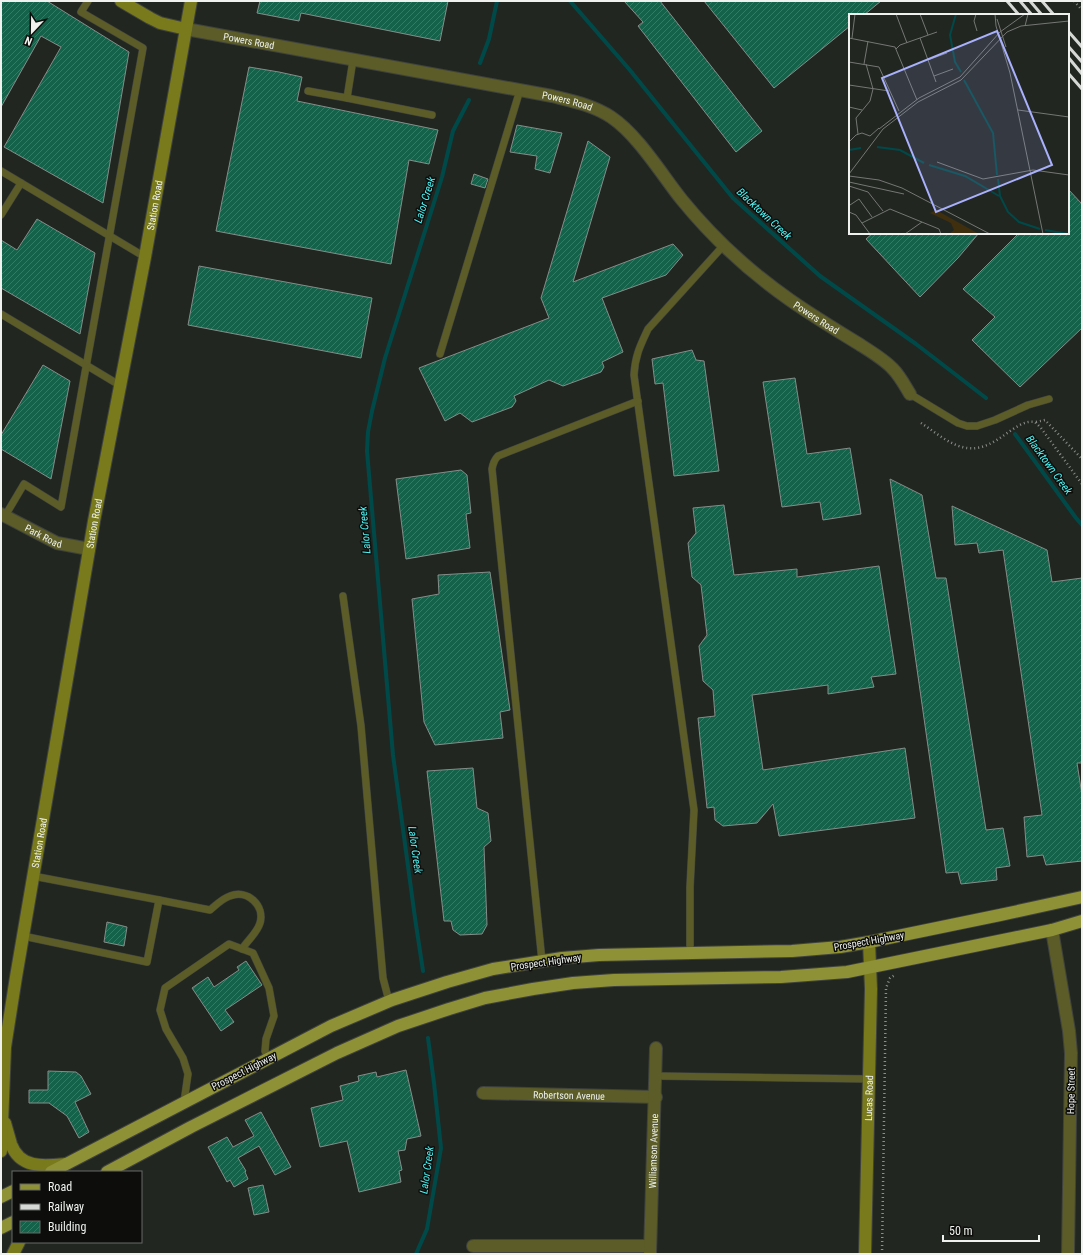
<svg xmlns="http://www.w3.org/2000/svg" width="1083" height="1255" font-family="'Roboto Condensed',sans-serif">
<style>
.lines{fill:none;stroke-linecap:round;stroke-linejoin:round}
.stream{stroke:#004949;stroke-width:4}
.building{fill:url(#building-hatch);stroke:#858d89}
.lane-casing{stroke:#3f423e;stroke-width:8}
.street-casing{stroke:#3f423e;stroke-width:14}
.secondary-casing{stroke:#3f423e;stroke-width:14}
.primary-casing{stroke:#3f423e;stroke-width:14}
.path{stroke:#8c8f8b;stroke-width:2.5;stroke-dasharray:1 3;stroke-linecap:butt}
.lane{stroke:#5b5c27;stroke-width:7}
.street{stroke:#5b5c27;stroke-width:12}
.secondary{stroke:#797a1b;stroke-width:12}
.primary{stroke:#8f9137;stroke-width:12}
.rail{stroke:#d5d8d4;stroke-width:3}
.labels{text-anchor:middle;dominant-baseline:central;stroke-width:3;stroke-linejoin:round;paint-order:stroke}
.street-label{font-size:10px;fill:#eef1ed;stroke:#0d0e0c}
.water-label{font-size:11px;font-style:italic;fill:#4ef7f7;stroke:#0d0e0c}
.inset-river{fill:none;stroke:#004949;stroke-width:2}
.inset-road{fill:none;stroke:#747773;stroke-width:1}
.view{fill:#a9b0fc;fill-opacity:0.15;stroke:#a9b0fc;stroke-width:2}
.inset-edge{fill:none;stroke:#eef1ed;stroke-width:2}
</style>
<defs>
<pattern id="building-hatch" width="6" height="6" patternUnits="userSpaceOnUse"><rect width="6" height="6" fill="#15624a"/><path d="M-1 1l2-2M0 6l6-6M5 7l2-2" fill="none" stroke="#377964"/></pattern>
</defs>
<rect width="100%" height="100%" fill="#222621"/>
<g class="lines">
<g class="stream">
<path d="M570 1 629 69 733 198 820 276 916 344 986 398"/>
<path d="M480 63 489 39 497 1"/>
<path d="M1015 434 1076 518 1082 525"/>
<path d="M423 971 415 918 393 755 367 451 368 432 372 411 385 358 442 177 453 131 469 100"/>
<path d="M416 1254 427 1229 441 1148 434 1083 428 1038"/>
</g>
</g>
<g class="building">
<path d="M1 1H47L129 52 103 203 4 147 61 47 41 36 1 107Z"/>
<path d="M260 1H448L440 41 301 13 299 21 257 13Z"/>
<path d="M624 1H660L762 131 736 152 638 26 643 22Z"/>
<path d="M704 1H881L864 15H850V26L774 88Z"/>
<path d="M249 67 279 72 302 77 297 101 438 130 429 164 409 160 391 264 216 231Z"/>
<path d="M517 125 562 133 550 173 535 169 537 156 510 152Z"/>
<path d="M588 141 610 157 573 282 673 244 683 255 666 275 602 298 623 352 602 362 604 367 601 372 563 386 549 380 514 396 516 401 512 407 472 422 460 413 445 421 419 368 549 318 541 298Z"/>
<path d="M474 174 488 179 485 188 471 184Z"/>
<path d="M1068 189 1082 204V328L1020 387 972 340 995 317 963 289 1019 233H1068Z"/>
<path d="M37 219 95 253 80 334 1 288V240L17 250Z"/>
<path d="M873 233H979L958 258 920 297 866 239Z"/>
<path d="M199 266 372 298 361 358 188 325Z"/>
<path d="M692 350 696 360 704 361 719 471 674 476 663 383 655 384 652 359Z"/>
<path d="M43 365 70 381 51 479 1 449V435Z"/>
<path d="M795 378 807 454 850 448 861 514 823 520 820 502 782 507 763 382Z"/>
<path d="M461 470 467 475 471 513 466 514 470 548 406 559 396 479Z"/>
<path d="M890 479 922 495 936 578H946L986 830 1003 828 1010 866 996 868 997 880 961 884 958 872 946 873Z"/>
<path d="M724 505 734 575 797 569V577L879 566 896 674 871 677 874 687 828 694V685L752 695 763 770 905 748 915 818 779 836 773 804 757 823 723 826 715 820 714 807 707 808 698 718 715 716 713 690 703 681 699 646 707 635 701 585 692 577 688 543 696 533 693 508Z"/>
<path d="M952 506 1047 550 1052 582 1082 578V763H1077L1082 795V861L1046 865 1043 855 1027 857 1024 817 1042 815 1003 550 979 553 977 543 955 545Z"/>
<path d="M490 572 510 710 500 712 503 738 435 745 424 722 412 599 439 594 438 575Z"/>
<path d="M473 768 477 808 488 813 491 841 484 847 487 925 482 934 460 935 453 930 451 921H444L427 771Z"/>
<path d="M107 922 127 927 124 946 104 942Z"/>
<path d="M246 961 262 985 225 1010 234 1022 221 1031 192 988 208 977 214 987 239 970 237 967Z"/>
<path d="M406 1070 421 1136 407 1139 405 1150 398 1151 402 1170 399 1171 401 1182 359 1192 347 1141 320 1147 311 1108 343 1100 340 1086 359 1081 358 1076 376 1072 377 1077Z"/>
<path d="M48 1071 76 1072 81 1076 91 1094 75 1102 89 1132 79 1138 67 1116 49 1103H29V1090H48Z"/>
<path d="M261 1112 291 1167 275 1175 259 1146 238 1158 246 1171 245 1172 248 1179 234 1187 230 1180 227 1182 208 1147 227 1137 233 1147 254 1136 245 1120Z"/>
<path d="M263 1185 269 1212 254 1215 248 1188Z"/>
</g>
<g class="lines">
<g class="lane-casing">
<g id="lane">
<path d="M308 91 347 98 353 60"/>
<path d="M347 98 432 115"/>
<path d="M1 171 145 257"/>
<path d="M1 215 21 183"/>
<path d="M1 314 121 386"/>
<path d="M440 354 520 90"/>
<path d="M910 394 958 423 967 426H977L995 420 1028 405 1049 399"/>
<path d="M5 516 24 484 61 507 143 48 81 12 88 1"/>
<path d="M343 596 361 726 383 978 389 1001"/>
<path d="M159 900 210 910C216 905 223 898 230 896 248 889 265 906 260 923 257 933 247 941 242 949"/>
<path d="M23 936 147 962 159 900 33 876"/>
<path d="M690 953V887L694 810 634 375C635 356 640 346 648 329L724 245"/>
<path d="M542 961 492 469C493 463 494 460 498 456L638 401"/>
<path d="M656 1076 870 1079"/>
<path d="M184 1102 188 1074 183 1058 166 1029 160 1010 165 988 229 944 253 953 269 988 274 1016 266 1039 265 1051 268 1059"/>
</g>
</g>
<g class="street-casing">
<g id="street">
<path id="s1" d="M186 29 552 96C572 101 593 105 611 117 638 135 662 175 682 200 713 238 750 272 790 300 813 316 836 330 859 344 870 351 885 360 893 369 900 376 905 386 910 394"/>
<path id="s2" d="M1 514 57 543 89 549"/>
<path d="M1052 930 1069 1031 1071 1053 1068 1254"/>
<path id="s3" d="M483 1093 656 1097"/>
<path d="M473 1246H650"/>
<path id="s4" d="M650 1254 656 1048"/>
</g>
</g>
<g class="secondary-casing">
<g id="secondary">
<path d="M121 1 150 18 160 23 186 29"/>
<path d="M5 1123C7 1130 9 1137 11 1144 20 1169 44 1166 65 1164"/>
<path id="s5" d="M1 1151 5 1047 16 977 94 521 145 257 191 1"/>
<path d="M13 1254 19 1242"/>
<path id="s6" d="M865 1254 871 989 869 942"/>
</g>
</g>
<g class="primary-casing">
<g id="primary">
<path d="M51 1172 331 1026 392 1000 447 982 493 969 562 958 599 955 792 951 840 947 869 942 1000 915 1082 897"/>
<path d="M107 1172 191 1127 337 1053 398 1026 449 1009 485 998 533 989 573 983 614 980 781 977 847 972 1013 938 1052 930 1082 921"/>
<path d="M1 1197 13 1191"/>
<path d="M1 1228 13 1222"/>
</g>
</g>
<g class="path">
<path d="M1074 1 1082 10"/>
<path d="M1036 422 1045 420 1082 459"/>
<path d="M921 423C935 432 951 446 967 448 996 452 1015 418 1035 422L1041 428 1082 484"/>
<path d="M882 1254 886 988 890 978 895 975"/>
</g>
<use href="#lane" class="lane"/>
<use href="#street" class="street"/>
<use href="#secondary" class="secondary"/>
<use href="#primary" class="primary"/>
<g class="rail">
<path d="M1007 1 1019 15"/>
<path d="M1020 1 1032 15"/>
<path d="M1030 1 1042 15"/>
<path d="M1042 1 1054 15"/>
<path d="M1068 31 1082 47"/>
<path d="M1068 46 1082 62"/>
<path d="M1068 57 1082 74"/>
<path d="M1068 73 1082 89"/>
</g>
</g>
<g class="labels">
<g class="street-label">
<text stroke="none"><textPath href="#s1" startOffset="64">Powers Road</textPath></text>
<text stroke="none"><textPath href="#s1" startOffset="388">Powers Road</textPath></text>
<text stroke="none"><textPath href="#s5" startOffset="959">Station Road</textPath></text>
<text stroke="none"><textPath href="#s1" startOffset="724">Powers Road</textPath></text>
<text stroke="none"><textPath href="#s5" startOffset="635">Station Road</textPath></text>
<text stroke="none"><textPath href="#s2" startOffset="48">Park Road</textPath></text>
<text stroke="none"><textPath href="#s5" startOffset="311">Station Road</textPath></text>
<text transform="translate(869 941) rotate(-10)">Prospect Highway</text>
<text transform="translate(546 962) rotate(-8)">Prospect Highway</text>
<text transform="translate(244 1071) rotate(-27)">Prospect Highway</text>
<text transform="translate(1071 1091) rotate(-89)">Hope Street</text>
<text stroke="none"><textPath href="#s3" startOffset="86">Robertson Avenue</textPath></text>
<text stroke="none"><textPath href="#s6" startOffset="156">Lucas Road</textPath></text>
<text stroke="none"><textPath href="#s4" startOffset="103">Williamson Avenue</textPath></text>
</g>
<g class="water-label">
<text transform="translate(425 200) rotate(-73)">Lalor Creek</text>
<text transform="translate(764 214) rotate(43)">Blacktown Creek</text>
<text transform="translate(1049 465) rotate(54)">Blacktown Creek</text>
<text transform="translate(365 530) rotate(-95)">Lalor Creek</text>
<text transform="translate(415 850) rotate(82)">Lalor Creek</text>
<text transform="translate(427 1170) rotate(-82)">Lalor Creek</text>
</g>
</g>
<g transform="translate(849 14)">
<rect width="220" height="220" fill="#222621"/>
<path d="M87 196 96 201 130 220H100L105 216 102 209 81 199Z" fill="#3f2f0f"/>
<path class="inset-river" d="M107 0 101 21 106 48 112 58M115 66 144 119 148 161M28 133 51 136 75 149M0 136 12 134M80 151 116 162 150 182M149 165 151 182 159 198 170 208 191 215M196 216 219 220"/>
<path class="inset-road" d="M47 0 58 29M71 0 79 21M127 0 125 7 128 17M146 0 147 12 161 59 194 220M148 5 157 33M176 12 179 0M0 24 46 33 68 86M3 24 6 0M71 24 87 68M47 35 51 31 88 18M79 46 98 39M0 48 30 53 50 97M15 50 19 27M17 50 24 75M85 62 104 55M0 71 40 77M0 93 13 96M169 96 220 103M30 115 70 84 111 63 151 18 176 0M9 120 7 104 21 87 24 75M0 128 7 121 13 119 21 122 30 114M88 148 134 165 184 156 220 161M0 160 34 115 69 88 112 66 158 18 172 12 220 7M0 162 30 166 53 174 141 220M0 168 55 180M0 172 19 178 34 197M1 191 10 185 23 203M0 198 7 201 21 220M13 209 41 195 90 215 92 220M56 220 73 208"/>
<path class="view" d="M148 17 203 151 87 198 33 64Z"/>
<rect width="220" height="220" class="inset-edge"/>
</g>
<rect width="1083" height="1255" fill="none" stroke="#eef1ed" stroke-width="4"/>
<rect x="12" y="1171" width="130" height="72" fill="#0d0e0c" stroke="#676966"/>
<rect x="20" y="1184" width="20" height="6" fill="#8f9137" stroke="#676966"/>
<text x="48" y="1191" font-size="12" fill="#eef1ed">Road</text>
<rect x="20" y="1204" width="20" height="6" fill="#d5d8d4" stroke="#676966"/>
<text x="48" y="1211" font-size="12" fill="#eef1ed">Railway</text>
<rect x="20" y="1221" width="20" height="12" fill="url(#building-hatch)" stroke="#676966"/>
<text x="48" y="1231" font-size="12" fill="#eef1ed">Building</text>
<g transform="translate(32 32) rotate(202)" stroke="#0d0e0c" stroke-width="3" paint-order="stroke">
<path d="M0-3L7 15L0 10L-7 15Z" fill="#eef1ed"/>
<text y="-6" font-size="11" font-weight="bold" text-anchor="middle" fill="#eef1ed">N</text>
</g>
<path d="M943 1235v6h96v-6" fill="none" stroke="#eef1ed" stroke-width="2"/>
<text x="949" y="1235" font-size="12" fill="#eef1ed" stroke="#0d0e0c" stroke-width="3" paint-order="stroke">50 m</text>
</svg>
